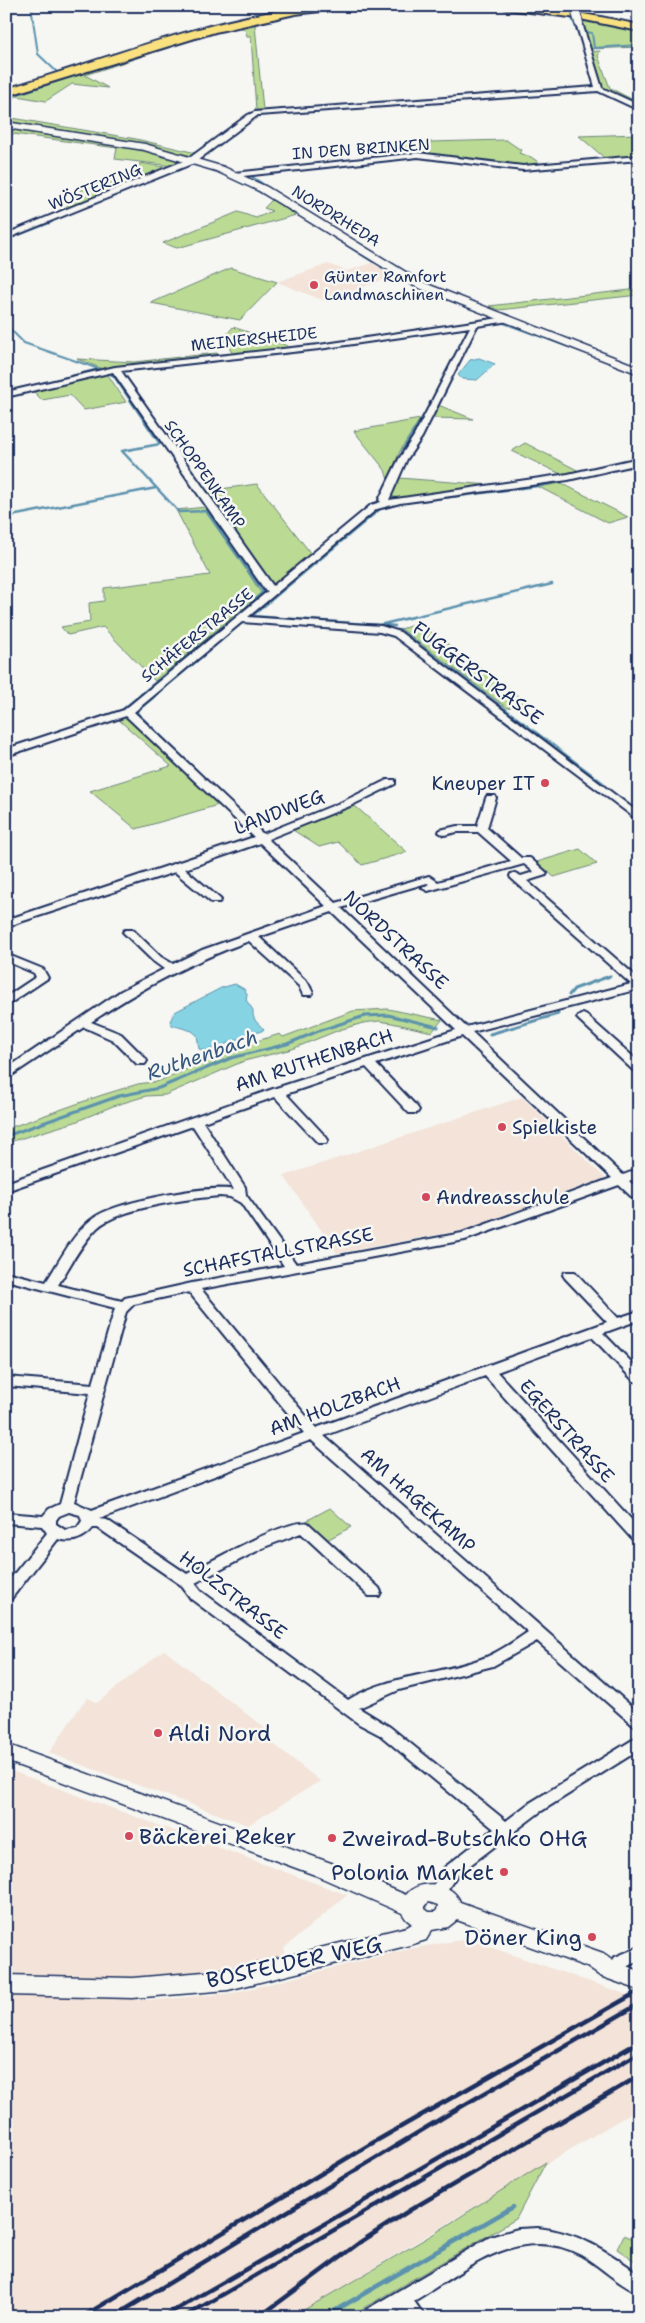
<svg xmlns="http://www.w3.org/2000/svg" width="645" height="2323" font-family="'Shantell Sans',sans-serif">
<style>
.built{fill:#f3e3d8}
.green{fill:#bbdb94;stroke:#6b8579}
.water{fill:#86d4e3;stroke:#5b92ae}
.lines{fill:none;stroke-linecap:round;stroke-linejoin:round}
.stream-far3{stroke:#5b92ae;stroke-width:2}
.stream-far2{stroke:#5b92ae;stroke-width:2.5}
.stream-far1{stroke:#5b92ae;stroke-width:3}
.stream{stroke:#5b92ae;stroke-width:4.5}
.street-casing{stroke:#1b2f5e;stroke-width:4}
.secondary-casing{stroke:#1b2f5e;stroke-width:3}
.primary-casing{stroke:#1b2f5e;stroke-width:4}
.street{fill:#f6f6f2;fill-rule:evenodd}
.secondary{fill:#f6f6f2;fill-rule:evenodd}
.primary{fill:#fae180;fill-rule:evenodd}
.rail{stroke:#1b2f5e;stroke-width:4.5}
.street-bridge-casing{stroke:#1b2f5e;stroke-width:10;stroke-linecap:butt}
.street-bridge{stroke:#f6f6f2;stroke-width:8}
.poi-dot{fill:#d1495b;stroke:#f6f6f2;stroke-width:2}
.labels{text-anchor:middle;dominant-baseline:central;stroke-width:5;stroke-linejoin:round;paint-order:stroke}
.far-street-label{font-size:16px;fill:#1b2f5e;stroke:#f6f6f2}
.far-poi-label{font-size:16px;fill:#1b2f5e;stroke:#f6f6f2;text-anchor:start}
.street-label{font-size:19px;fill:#1b2f5e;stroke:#f6f6f2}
.poi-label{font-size:19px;fill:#1b2f5e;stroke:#f6f6f2;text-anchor:start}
.water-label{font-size:20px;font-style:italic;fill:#36587f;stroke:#f6f6f2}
.near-poi-label{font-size:22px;fill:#1b2f5e;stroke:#f6f6f2;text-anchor:start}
.near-street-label{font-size:22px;fill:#1b2f5e;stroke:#f6f6f2}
</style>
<rect width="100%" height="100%" fill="#f6f6f2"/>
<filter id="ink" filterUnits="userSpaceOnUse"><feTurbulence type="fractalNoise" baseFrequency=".02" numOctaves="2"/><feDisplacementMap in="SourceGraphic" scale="10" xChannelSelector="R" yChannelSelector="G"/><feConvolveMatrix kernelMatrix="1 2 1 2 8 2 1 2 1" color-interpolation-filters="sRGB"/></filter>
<g filter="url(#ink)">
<g class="built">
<path d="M372 263 393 276 325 301 277 282 328 264 347 271Z"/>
<path d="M522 1097 605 1178 463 1230 337 1253 284 1176Z"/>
<path d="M164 1650 266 1729 261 1734 320 1781 248 1825 49 1753 82 1704 88 1698 97 1703Z"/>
<path d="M6 1769 347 1895 284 1948 286 1957 235 1968 126 1977 6 1973Z"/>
<path d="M467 1939 639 1999V2108L292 2317H6V1996L157 2000 233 1993 409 1949Z"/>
</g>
<g class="green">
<path d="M581 19 639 30V47L590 49Z"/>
<path d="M259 21 255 25 263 110H256L251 36H247L245 30 238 26Z"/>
<path d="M200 35 204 36 85 75 108 88 72 84 46 101 17 96 6 101V95Z"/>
<path d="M600 51 598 56 610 88 639 103V106L606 91 601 85 591 52Z"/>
<path d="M6 117 136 139 196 153 192 156 129 141 14 123 6 121Z"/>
<path d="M6 127 144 149 182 159 184 163 173 166 115 159 117 148 6 133Z"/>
<path d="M639 134V156L607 160 579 136Z"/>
<path d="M506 140 521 150 519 153 531 157 544 166H516L437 155H408L394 143Z"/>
<path d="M140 163 164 167 166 170 69 210 64 209 82 189 137 176Z"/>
<path d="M272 200 296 215 177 248 163 243 238 212 256 218 272 211 264 208Z"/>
<path d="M231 268 277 282 240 320 151 303Z"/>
<path d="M639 289V295L499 310 489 306Z"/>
<path d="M233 327 286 345 289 348 233 354 223 339Z"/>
<path d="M217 353 219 356 103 369 77 359 134 362Z"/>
<path d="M104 373 108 375 126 402 84 410 70 395 42 400 33 391Z"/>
<path d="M438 405 473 419 431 418Z"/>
<path d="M420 419 400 451 388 480 385 470 354 431Z"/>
<path d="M525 443 581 472 565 476 512 451Z"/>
<path d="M399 478 504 486 398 498 391 496Z"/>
<path d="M561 483 628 517 608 523 539 487Z"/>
<path d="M257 484 312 555 276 584H269L206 491Z"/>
<path d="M206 507 261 593 155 681 103 627 68 635 61 627 90 622 89 603 104 601V588L210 575 176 510Z"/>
<path d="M419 623 519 697 526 702 507 708 401 629Z"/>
<path d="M127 717 176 762 218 805 136 829 90 791 171 766 119 720Z"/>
<path d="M355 806 407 852 362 865 338 842 319 847 293 830Z"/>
<path d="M580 849 597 864 554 877 537 862Z"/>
<path d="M388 1009 442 1020 432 1032 392 1023 379 1021 363 1023 339 1030 292 1049 244 1061 165 1095 146 1096 113 1106 75 1122 6 1143V1129L99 1096 138 1084 159 1081 194 1066 198 1059 280 1034 283 1037 353 1011Z"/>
<path d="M330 1508 351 1527 327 1540 306 1521Z"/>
<path d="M546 2162 516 2219 348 2317H292L435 2233Z"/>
<path d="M624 2235 639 2241V2264L617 2249Z"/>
</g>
<g class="water">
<path d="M479 358 495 364 477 380 462 379 458 375 470 360Z"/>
<path d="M235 984 244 989 247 994 246 1000 253 1010C252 1021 258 1022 264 1030L207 1051 199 1049 197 1035 192 1031 172 1025 170 1021 175 1012 221 988Z"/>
</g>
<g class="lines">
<g class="stream-far3">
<path d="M31 6 38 54 58 73"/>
<path d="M471 6 509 9"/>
<path d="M335 9 372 6"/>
<path d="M565 16 572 18 577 31"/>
<path d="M586 32 592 33 594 48 639 45"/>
<path d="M6 98 64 79"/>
<path d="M511 168 524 170 597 164"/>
<path d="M251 176 275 192"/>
<path d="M254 189 269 197"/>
<path d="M275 200 373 262"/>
<path d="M6 240 52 222"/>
<path d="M381 267 413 286 495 318"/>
<path d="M501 322 585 353"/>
<path d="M6 325 24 343 99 369"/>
<path d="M326 348 361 343"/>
<path d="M83 373 98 369"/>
</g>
<g class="stream-far2">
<path d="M106 372 114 376 160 444 122 451 179 512 206 511 263 592 239 614"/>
<path d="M12 391 88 372"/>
<path d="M402 451 430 405"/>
<path d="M6 517 156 488"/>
<path d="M252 616 380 509 402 503 538 486 569 480"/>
<path d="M252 616 380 625"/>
<path d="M243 622 136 712 258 830"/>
<path d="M379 625 552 584"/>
<path d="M386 625 395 626"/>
<path d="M400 630 603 783"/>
<path d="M16 746 122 710 230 621"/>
</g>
<g class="stream-far1">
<path d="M6 914 9 920"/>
<path d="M635 968 639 967"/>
<path d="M569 995 574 989 610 976"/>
<path d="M490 1034 558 1014"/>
<path d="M6 1136 119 1096 159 1088 231 1058 287 1044 321 1030 365 1016 388 1015 438 1027"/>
</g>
<path class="stream" d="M324 2317 513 2207"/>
<g class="street-casing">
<g id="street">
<path d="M579 21 582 23 602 88 639 105V110L598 91 258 115 194 163 6 239V234L188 159 248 115 255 112 595 87 576 23Z"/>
<path d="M418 153 523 166 639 156V160L523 170 418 157 234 177 230 175 234 173Z"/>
<path d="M506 317 510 319 509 321 477 326 422 437 407 459 389 500 568 474 639 458V464L568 480 400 503 377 509 248 617 381 626 400 632 639 813V821L394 636 380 632 242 622 134 712 263 834 342 802 387 780H395V784L350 806 268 839 336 903 429 876 438 882 511 861 478 832H457L444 835 439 832 440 830 457 826H477L486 798 487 796H495L496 798 487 828 521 858H530L547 873 546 875 527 881 639 979V989L472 1032 623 1175 639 1169V1177L629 1181 639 1190V1201L635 1200 619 1185 465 1240 201 1289 316 1428 607 1322 565 1278 563 1275 565 1272H575L618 1318 639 1311V1320L603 1333 639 1370V1382L634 1381 592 1337 497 1372 639 1528V1542L634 1541 485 1376 324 1436 639 1713V1728L634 1726 537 1641 493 1666 399 1690 359 1708 390 1727 506 1821 528 1804 639 1736V1750L540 1812 457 1875 442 1898 436 1899 430 1898 428 1893 445 1867 494 1829 380 1735 359 1724 191 1599 181 1585 98 1528H93C84 1539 72 1543 58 1539L11 1599 6 1600V1584L47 1533 42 1526 6 1523V1513L43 1516 49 1509 60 1504 90 1393 6 1386V1377L93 1384 115 1308 6 1280V1272L46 1282C60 1261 73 1232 95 1217 116 1202 209 1184 234 1190L193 1126 6 1191V1183L273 1089 456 1030 332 912 259 937 308 983 313 993 311 995H303L299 986 249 941C193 961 141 988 91 1022L121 1034 145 1058 147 1061 145 1064H137L113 1040 84 1027 6 1079V1069L121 991 164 969 153 961 125 934 123 932 125 930H133L161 957 173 964 202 950 326 906 260 843 185 869 219 898 221 900 219 902H211L175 872 17 923 6 929V921L9 919 254 837 126 716 6 756V749L124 710 268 591 265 590 113 372 6 397V392L115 367 319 345ZM470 327 414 436 399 459 379 500 381 502 371 505 273 586 121 371 319 349ZM524 864 534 872 521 876 515 873 511 874 510 876 511 878 631 984 466 1027 341 908 427 883 429 884 422 888 428 891ZM462 1036 612 1178 462 1233 296 1264 246 1195 245 1187 203 1122 275 1097 318 1143H326L328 1140 326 1137 286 1094 366 1067 409 1113H417L419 1110 417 1107 376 1064ZM220 1196 230 1197 241 1203 284 1266 192 1283 125 1298 122 1301 58 1285C70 1266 81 1244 97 1228 118 1208 191 1198 220 1196ZM189 1292 304 1433 92 1510 74 1502 126 1312 134 1304ZM311 1440 528 1632C513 1642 498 1653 481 1659 437 1675 389 1675 348 1700L201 1591 195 1583 267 1546 301 1533 369 1596H379L381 1592 379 1588 308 1523C288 1518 208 1563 187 1574L107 1520 99 1519ZM69 1512 80 1515 82 1521 77 1528 65 1530 56 1524V1520L59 1516Z"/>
<path d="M6 954 43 969 48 978 6 1006V997L36 977 34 973 6 961Z"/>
<path d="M583 1014 587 1016 639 1062V1073L635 1072 579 1020 577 1018 579 1016Z"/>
<path d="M639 1947V1961C635 1963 630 1964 627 1967 619 1972 619 1980 607 1976L605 1971 615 1957Z"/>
<path d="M538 2228C578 2232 607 2251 639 2274V2293C618 2285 601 2266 581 2255 519 2222 466 2270 414 2301L425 2317H404L399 2310 388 2317H362L364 2311 490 2237 518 2229Z"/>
</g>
</g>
<g class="secondary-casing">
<g id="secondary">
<path d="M6 122 145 144 224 167 267 187 422 282 639 367V374L414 286 259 191 216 171 144 150 6 128Z"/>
<path d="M6 1744 331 1863 406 1895C419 1878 453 1882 460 1902L603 1953 616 1962 639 1971V1990L600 1976 587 1967 457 1920 448 1927 432 1930 426 1940 410 1945 228 1990 132 1998 6 1995V1975L132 1978 228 1970 407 1927 412 1924 406 1919 402 1913 315 1875 6 1761ZM429 1902 438 1905 437 1910 435 1912H429L425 1909V1905Z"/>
</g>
</g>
<g class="primary-casing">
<g id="primary">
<path d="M310 6H342L337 9 295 14 215 32 6 96V89C106 59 206 19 310 6Z"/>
<path d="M501 6C548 6 593 15 639 25V31L570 17 506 9Z"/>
</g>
</g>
<use href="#street" class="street"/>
<use href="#secondary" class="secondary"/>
<use href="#primary" class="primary"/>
<g class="rail">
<path d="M82 2317 369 2145 639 1991"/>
<path d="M113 2317 452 2112 639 2004"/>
<path d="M163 2317 639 2042"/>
<path d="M184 2317 639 2053"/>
<path d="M259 2317 359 2243 410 2210 639 2076"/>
</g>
<g class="street-bridge-casing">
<path id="street-bridge" d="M575 9 579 23"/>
</g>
<use href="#street-bridge" class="street-bridge"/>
</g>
</g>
<g class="poi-dot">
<circle cx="314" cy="285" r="5"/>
<circle cx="545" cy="783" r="5"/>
<circle cx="502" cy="1127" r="5"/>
<circle cx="426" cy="1197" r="5"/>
<circle cx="158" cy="1733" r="5"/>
<circle cx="129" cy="1836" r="5"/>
<circle cx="332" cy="1838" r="5"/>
<circle cx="504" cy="1872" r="5"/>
<circle cx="592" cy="1937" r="5"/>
</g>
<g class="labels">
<g class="far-street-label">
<text transform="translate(361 149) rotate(-4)">IN DEN BRINKEN</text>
<text transform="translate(95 187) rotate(-22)">WÖSTERING</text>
<text transform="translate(336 216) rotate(32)">NORDRHEDA</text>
<text transform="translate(254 339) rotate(-6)">MEINERSHEIDE</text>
<text transform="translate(205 474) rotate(55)">SCHOPPENKAMP</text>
<text transform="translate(197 635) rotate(-39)">SCHÄFERSTRASSE</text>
</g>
<g class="far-poi-label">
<text x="324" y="276">Günter Ramfort<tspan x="324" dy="18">Landmaschinen</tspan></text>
</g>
<g class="street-label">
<text transform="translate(478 673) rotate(37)">FUGGERSTRASSE</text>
<text transform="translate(279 812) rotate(-21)">LANDWEG</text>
<text transform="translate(396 940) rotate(43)">NORDSTRASSE</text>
<text transform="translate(314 1060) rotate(-18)">AM RUTHENBACH</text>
<text transform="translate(278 1252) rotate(-11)">SCHAFSTALLSTRASSE</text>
<text transform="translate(335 1406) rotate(-20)">AM HOLZBACH</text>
<text transform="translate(567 1431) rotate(48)">EGERSTRASSE</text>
<text transform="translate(418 1500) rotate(42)">AM HAGEKAMP</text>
<text transform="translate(233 1595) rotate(38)">HOLZSTRASSE</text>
</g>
<g class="poi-label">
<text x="535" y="783" text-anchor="end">Kneuper IT</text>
<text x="512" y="1127">Spielkiste</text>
<text x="436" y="1197">Andreasschule</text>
</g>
<g class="water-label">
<text transform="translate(202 1055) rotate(-19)">Ruthenbach</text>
</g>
<g class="near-poi-label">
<text x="168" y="1733">Aldi Nord</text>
<text x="139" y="1836">Bäckerei Reker</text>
<text x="342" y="1838">Zweirad-Butschko OHG</text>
<text x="494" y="1872" text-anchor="end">Polonia Market</text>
<text x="582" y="1937" text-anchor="end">Döner King</text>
</g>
<g class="near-street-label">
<text transform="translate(294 1962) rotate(-12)">BOSFELDER WEG</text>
</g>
</g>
<rect width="645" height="2323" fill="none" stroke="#f6f6f2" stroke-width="25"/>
<rect x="12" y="12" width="620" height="2298" fill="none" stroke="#1b2f5e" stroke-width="2" filter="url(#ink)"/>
</svg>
